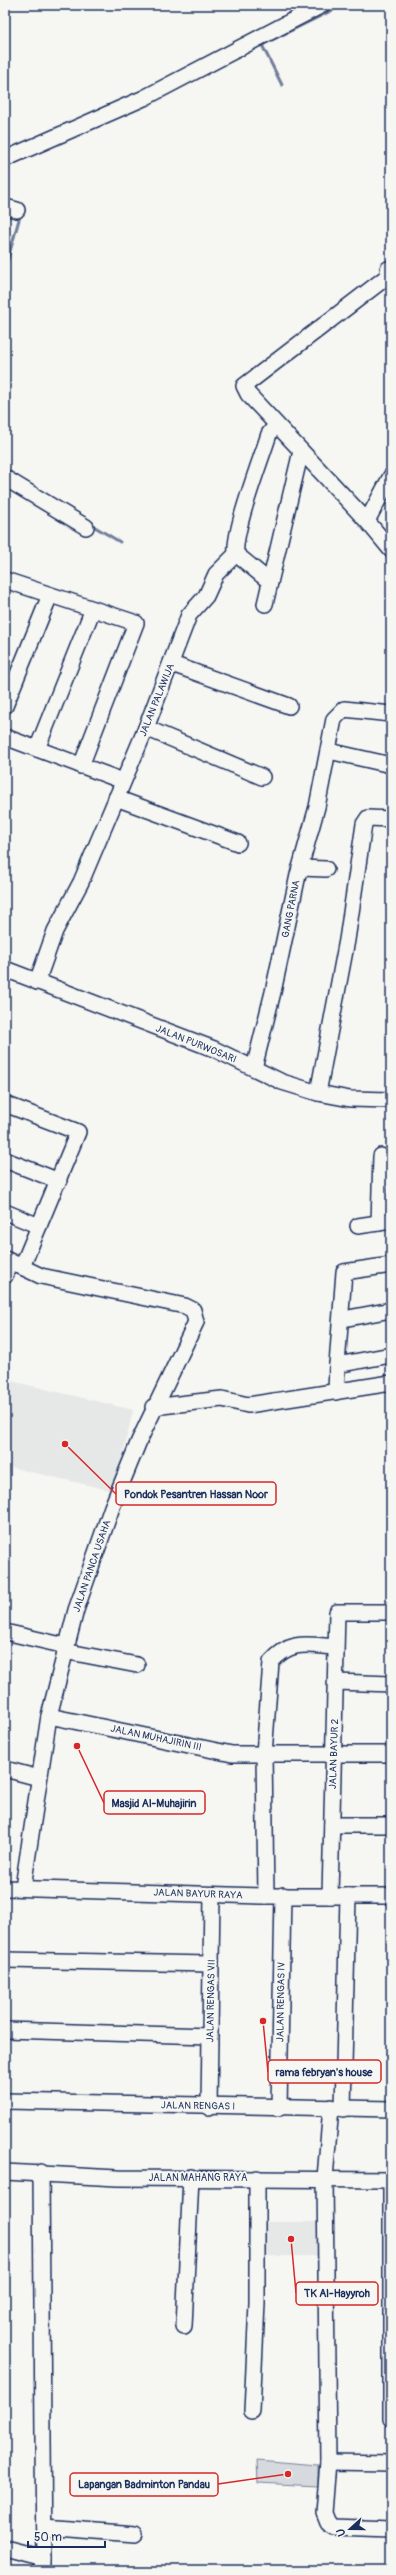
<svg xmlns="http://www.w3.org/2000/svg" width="396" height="2575" font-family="Pangolin,sans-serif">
<rect width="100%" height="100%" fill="#f6f6f2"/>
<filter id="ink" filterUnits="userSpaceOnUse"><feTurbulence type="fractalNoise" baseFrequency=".025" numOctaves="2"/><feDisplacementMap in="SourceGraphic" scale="8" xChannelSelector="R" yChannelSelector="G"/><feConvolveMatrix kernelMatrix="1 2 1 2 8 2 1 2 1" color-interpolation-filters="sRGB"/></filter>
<g filter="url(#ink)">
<g fill="#e6e7e7">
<path d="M7,1380L133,1410L114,1491L5,1466Z"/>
<path d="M262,2222H319V2256H263Z"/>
</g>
<path fill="#d6d9dd" stroke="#78849e" d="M257,2460L318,2465V2486L258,2483Z"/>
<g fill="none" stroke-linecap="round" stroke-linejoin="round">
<g stroke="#717e99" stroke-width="3">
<path d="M282,85L262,45L343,5"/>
<path d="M5,146L9,152"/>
<path d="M5,269L20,216"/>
<path d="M90,524L120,542"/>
</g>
<g stroke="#1b2f5e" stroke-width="18">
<g id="minor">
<path d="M5,159L144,98L322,5"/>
<path d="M5,207L17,210"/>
<path d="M391,476L367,521L391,550"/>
<path d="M5,478L86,527"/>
<path d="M367,521L248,394L244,386L388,276V269"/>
<path d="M236,554L270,582"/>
<path d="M5,580L136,623L81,766"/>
<path d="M265,604L301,451"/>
<path d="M172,664L289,706"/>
<path d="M5,706L50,595"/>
<path d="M146,728L262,777"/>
<path d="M5,737L123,781"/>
<path d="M37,749L93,609"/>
<path d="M329,751L391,765"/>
<path d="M116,798L238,843"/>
<path d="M300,868L326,869"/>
<path d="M5,969L214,1049L282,1082L318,1093L350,1099L391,1100"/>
<path d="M37,982L55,931L81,882L146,728L189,615L206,596L216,574L236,554C233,531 261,460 269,434L276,425"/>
<path d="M254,1068L273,992L298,875L317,807L334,719L344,709L391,714"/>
<path d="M318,1093L347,940L364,824L368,818L391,819"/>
<path d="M5,1104L78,1132L22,1267"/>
<path d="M5,1160L59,1181"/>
<path d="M5,1212L39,1226"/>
<path d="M379,1223L381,1156"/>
<path d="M358,1226L391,1221"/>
<path d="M5,1259L41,1276L185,1306L193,1310L196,1322L139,1441L112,1507L76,1610L49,1716L23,1887"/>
<path d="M5,1276L9,1261"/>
<path d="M343,1319L391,1310"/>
<path d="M337,1365L344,1272L391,1265"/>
<path d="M336,1392L337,1365L391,1355"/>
<path d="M153,1407L222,1399L248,1405L391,1383"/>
<path d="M5,1632L66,1646"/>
<path d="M64,1651L137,1665"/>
<path d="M336,1682L391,1684"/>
<path d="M49,1716L232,1754H391"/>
<path d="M5,1769L39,1778"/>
<path d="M332,1825H391"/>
<path d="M5,1888L261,1896H391"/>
<path d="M266,1896L264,1754L271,1662C291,1639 308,1645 335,1647"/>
<path d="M330,1896L337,1612H391"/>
<path d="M5,1960L211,1964"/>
<path d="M5,2030L210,2036"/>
<path d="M5,2101L391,2109"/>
<path d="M209,2107L212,1895"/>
<path d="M331,2107L325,2178L328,2462L324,2513L328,2523L334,2527L391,2529"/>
<path d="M279,2108L283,1895"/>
<path d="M343,2109L348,1896"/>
<path d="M5,2172L117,2178L391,2180"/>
<path d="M41,2172L44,2570"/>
<path d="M391,2180V2419"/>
<path d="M184,2326L191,2177"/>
<path d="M252,2411L257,2303V2178"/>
<path d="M328,2462L391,2463"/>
<path d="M44,2527L135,2534"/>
<path d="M5,2548L44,2558"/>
</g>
</g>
<use href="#minor" stroke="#f6f6f2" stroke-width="15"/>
</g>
</g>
<g text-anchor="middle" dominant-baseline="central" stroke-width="3.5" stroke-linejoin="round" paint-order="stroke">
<g font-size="10" fill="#1b2f5e" stroke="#f6f6f2">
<text transform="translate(157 700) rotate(-68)">JALAN PALAWIJA</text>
<text transform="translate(291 909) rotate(-79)">GANG PARNA</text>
<text transform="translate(196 1044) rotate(22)">JALAN PURWOSARI</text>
<text transform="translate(92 1566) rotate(-71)">JALAN PANCA USAHA</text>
<text transform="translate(156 1738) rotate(12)">JALAN MUHAJIRIN III</text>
<text transform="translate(334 1754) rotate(-88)">JALAN BAYUR 2</text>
<text transform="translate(198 1894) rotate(2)">JALAN BAYUR RAYA</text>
<text transform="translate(211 2001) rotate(-89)">JALAN RENGAS VII</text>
<text transform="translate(281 2002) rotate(-89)">JALAN RENGAS IV</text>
<text transform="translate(198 2106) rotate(1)">JALAN RENGAS I</text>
<text x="198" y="2178">JALAN MAHANG RAYA</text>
</g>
</g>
<path fill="none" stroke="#d62828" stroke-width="1.5" d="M65 1444L116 1494M77 1746L104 1803M263 2021L268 2072M291 2239L296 2293M288 2474L218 2484"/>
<g fill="#d62828" stroke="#f6f6f2" stroke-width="1.5">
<circle cx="65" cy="1444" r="4"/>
<circle cx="77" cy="1746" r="4"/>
<circle cx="263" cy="2021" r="4"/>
<circle cx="291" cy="2239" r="4"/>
<circle cx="288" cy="2474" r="4"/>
</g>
<g fill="#f6f6f2" stroke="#d62828" stroke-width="1.5">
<rect x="116" y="1482" width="160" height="23" rx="4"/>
<rect x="104" y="1791" width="101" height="23" rx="4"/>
<rect x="268" y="2060" width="113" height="23" rx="4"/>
<rect x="296" y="2282" width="82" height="23" rx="4"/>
<rect x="70" y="2473" width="148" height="23" rx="4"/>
</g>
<g font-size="11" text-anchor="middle" font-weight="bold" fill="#1b2f5e">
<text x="196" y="1498">Pondok Pesantren Hassan Noor</text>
<text x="154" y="1807">Masjid Al-Muhajirin</text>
<text x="324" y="2076">rama febryan's house</text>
<text x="337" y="2297">TK Al-Hayyroh</text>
<text x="144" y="2488">Lapangan Badminton Pandau</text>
</g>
<rect width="396" height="2575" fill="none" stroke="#f6f6f2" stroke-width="20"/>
<rect x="10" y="10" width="376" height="2555" fill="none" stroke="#1b2f5e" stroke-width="1.5" filter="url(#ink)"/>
<g transform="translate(350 2529) rotate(249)" stroke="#f6f6f2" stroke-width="3" paint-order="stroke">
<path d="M0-3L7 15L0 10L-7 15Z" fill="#1b2f5e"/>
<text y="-6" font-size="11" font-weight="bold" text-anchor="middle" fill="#1b2f5e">U</text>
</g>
<path d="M28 2541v6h77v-6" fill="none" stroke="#1b2f5e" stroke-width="2"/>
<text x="34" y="2541" font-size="12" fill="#1b2f5e" stroke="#f6f6f2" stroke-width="3" paint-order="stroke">50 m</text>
</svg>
